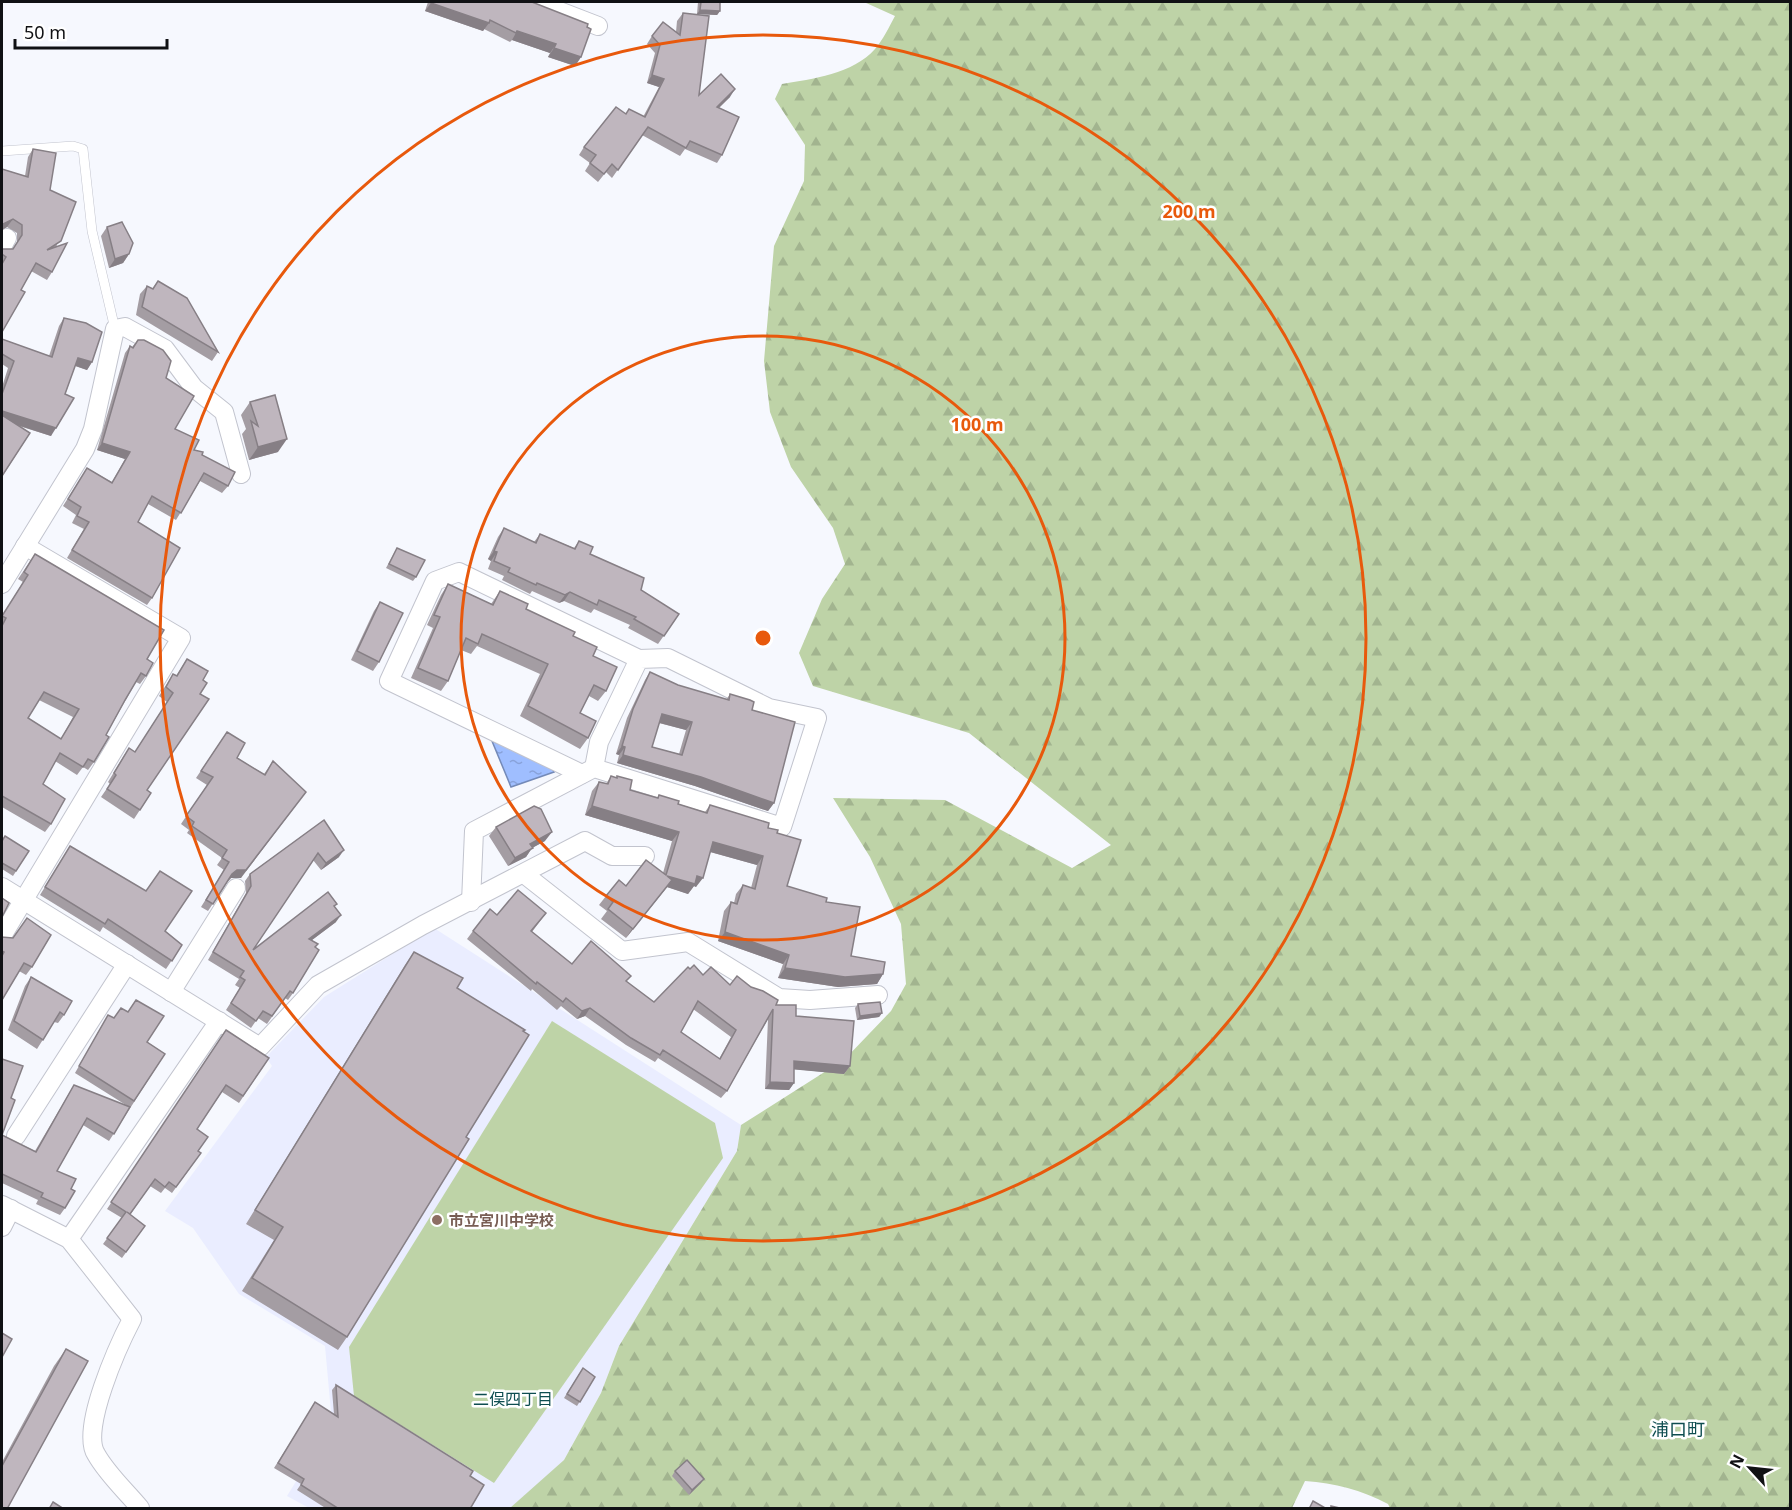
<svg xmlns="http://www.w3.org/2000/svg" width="1792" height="1510" font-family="'Noto Sans','Noto Sans JP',sans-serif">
<defs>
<pattern id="forest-firs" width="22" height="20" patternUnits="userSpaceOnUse" patternTransform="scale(1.5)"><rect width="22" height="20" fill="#bed3a7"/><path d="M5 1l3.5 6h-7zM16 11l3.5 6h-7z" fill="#a2b48f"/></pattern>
<pattern id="water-ripples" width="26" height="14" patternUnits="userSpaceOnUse" patternTransform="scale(1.5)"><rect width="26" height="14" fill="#9fbeff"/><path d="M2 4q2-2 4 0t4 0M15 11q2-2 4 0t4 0" fill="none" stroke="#88a2da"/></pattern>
</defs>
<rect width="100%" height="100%" fill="#f6f8fe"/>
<path fill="#eaedff" d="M434,928L741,1125L737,1151L619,1346L601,1393L564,1460L519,1502L510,1508H309L287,1496L332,1423L325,1346L239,1294L193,1228L165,1211L272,1066L266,1057L324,997Z"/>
<path fill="url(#forest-firs)" d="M864,2H1790V1508H1390L1388,1504C1361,1490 1335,1483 1305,1481L1292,1508H510L564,1460L601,1393L619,1346L737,1151L741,1125L845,1059L891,1011L906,984L901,924L870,857L833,798L945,800L1072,868L1111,845L969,733L813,686L799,653L822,599L845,564L833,528L791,467L770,412L764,361L774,246L804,181L805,145L775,99L782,84C812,79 853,74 875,49C883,40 889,27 895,16Z"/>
<path fill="#bed3a7" d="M552,1021L715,1123L723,1158L494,1483L354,1396L349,1347Z"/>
<path fill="url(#water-ripples)" stroke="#748ab8" stroke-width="1.5" d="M492,741L550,764L554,772L511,787Z"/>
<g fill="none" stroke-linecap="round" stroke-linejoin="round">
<g stroke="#c2c4ce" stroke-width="10">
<path id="lane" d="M2,151L73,146L83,149L92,231L115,329"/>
</g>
<g stroke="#c2c4ce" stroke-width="20">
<g id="street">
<path d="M536,2L598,26"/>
<path d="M2,247L7,238"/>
<path d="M2,584L85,449L93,429L115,329L125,327L165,349L194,388L224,412L241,474"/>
<path d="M582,774L389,681L435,581L459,572L639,659"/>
<path d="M524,874L622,951L688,942L779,998L810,1000L878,995"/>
<path d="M2,887L260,1047L318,985L423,925L585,841L612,856H645"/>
<path d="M471,902L474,831L594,768L782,827L817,718L769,708L668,658L639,659L599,742L594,768"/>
<path d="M2,936L181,638L25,546"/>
<path d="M171,992L236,888"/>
<path d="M16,1136L127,964"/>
<path d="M2,1205L69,1239L132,1319C119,1344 80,1429 96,1454C107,1474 126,1491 140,1508"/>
<path d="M2,1227L11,1209"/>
<path d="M69,1239L219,1021"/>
</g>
</g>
<use href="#lane" stroke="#fff" stroke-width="9"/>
<use href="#street" stroke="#fff" stroke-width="18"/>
</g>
<g fill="#a49da3" fill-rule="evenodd">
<path d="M426,2H532L581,57L575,66L548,57L550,53L512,40L510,42L484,29L483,31L425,11L428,2Z"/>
<path d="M698,2H720V11L717,15L697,14Z"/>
<path d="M683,13L699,95L730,97L719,108L722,155L717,163L685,149L680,156L642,135L612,178L606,172L598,182L585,171L590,163L579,155L584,147L626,114L643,117L659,87L647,83L655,53L647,44L652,36L676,32L677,21Z"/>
<path d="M33,149L50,190L57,247L52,272L47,280L31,271L21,290L2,332V249H13L17,243V233L7,227L2,230V169L25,176L28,157Z"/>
<path d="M107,227L129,254L123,263L109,268L101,236Z"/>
<path d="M158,281L218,352L212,361L136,315L140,294L147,286L152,289Z"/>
<path d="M64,318L92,362L87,370L75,366L51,436L19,426L30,433L2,477V387L8,368L2,364V339L49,356L59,326Z"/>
<path d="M138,340L166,378L175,429L194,450L202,455L228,486L222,493L200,481L176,520L148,504L138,522L152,598L147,605L67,558L84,529L72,523L76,515L63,506L87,468L112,482L125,459L97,450L125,353L130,346L132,347Z"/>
<path d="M250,402L278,452L249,460L242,434L246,429L241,415Z"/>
<path d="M504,528L534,542L540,534L574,548L579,541L590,554L641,590L679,614L658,644L628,628L630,625L594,609L591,613L564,601L559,603L532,591L530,594L502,580L504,576L488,569L491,561L488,559L498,537Z"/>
<path d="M397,548L416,577L413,581L386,568Z"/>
<path d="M35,554L147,659L146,676L140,684L136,682L106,735L94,762L88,770L83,767L77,775L55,761L43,784L51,824L45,832L2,807V617L23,582L18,579ZM39,700L73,717L61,739L28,718Z"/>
<path d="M448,584L491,604L500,591L526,609L573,636L593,656L606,691L598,701L589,696L580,713L588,738L580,749L520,716L540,674L477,646L471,654L461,650L448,681L441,691L411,678L433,628L427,625L441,595Z"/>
<path d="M380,602L379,662L373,671L351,660L374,611Z"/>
<path d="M187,659L203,680L200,694L147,790L151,793L134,819L101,797L110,784L108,782L123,757L129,748L135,752L167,702L159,696L173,674L176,676Z"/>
<path d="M650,672L678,685L726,700L730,694L752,710L774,803L768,811L695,786L617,763L619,755L616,754L627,718L645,680ZM659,723L686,730L679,754L652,747Z"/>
<path d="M227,732L237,758L264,774L273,761L241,878H231L228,881L208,911L201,907L224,870L217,865L222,858L187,833L189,830L181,824L207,785L196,778Z"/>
<path d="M611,776L616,778L617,776L630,790L657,798L659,795L678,804L705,812L710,805L768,828L777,833L787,886L826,902L851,956L883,974L877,984L838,987L778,978L783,964L718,941L724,911L731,902L734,903L736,894L743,885L751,888L757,865L710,852L696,887L694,886L688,894L667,887L626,938L601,919L607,911L599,905L606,896L626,886L663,873L672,841L585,815L592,791L599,782L606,784Z"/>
<path d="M324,820L339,857L321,870L313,860L253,950L335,907L336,922L312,940L315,947L293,993L288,1000L285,998L267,1024L258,1018L251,1028L226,1010L240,988L235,985L239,979L208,960L246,893L245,881L250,874Z"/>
<path d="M496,827L545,841L532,848L526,857L508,866L489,836Z"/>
<path d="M2,841L29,851L13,876L2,869Z"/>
<path d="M70,846L165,931L182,945L166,969L103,927L100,932L40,895Z"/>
<path d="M546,913L532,932L572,964L627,982L654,1002L690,969L703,975L730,985L776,1005L796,1016L850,1066L844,1074L794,1069V1083L789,1090L765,1089L768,1019L727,1091L721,1098L658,1058L655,1062L626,1045L585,1016L577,1019L561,1006L557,1010L532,989L531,991L467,939L473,931L497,915ZM693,1009L731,1037L719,1059L681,1032Z"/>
<path d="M2,937L32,967L26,975L19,971L2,1000Z"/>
<path d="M414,952L457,988L466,1137L347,1337L338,1350L242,1291L274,1240L246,1224L405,965Z"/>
<path d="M31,977L64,1015L58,1023L54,1022L37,1049L8,1030L25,986Z"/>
<path d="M858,1004L882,1013L879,1017L857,1020L855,1008Z"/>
<path d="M108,1015L165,1054L109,1141L83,1125L57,1171L71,1189L65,1208L60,1215L36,1204L38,1200L2,1183V1135L35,1151L74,1085L129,1107L75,1073Z"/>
<path d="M226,1030L269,1058L239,1103L222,1092L197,1129L198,1151L201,1153L172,1193L165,1188L161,1193L150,1186L130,1215L145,1226L122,1258L103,1244L122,1218L107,1209Z"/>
<path d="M66,1349L2,1509V1462L54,1366Z"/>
<path d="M583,1368L595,1377L577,1406L564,1398Z"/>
<path d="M336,1385L470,1476V1509H327L297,1490L301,1484L274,1468L312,1408L334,1414L332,1390Z"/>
<path d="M675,1471L701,1483L689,1495L672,1476Z"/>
</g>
<g fill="#867f85">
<path d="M431,3L489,23L483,31L425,11Z"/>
<path d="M700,10L720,11L717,15L697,14Z"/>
<path d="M517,31L556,44L550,53L512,40Z"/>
<path d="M554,48L581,57L575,66L548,57Z"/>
<path d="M652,75L664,79L659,87L647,83Z"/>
<path d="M735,89L730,97L711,115L717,107Z"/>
<path d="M13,219L7,227L2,230V226L3,224Z"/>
<path d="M129,254L123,263L109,268L115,259Z"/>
<path d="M78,358L92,362L87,370L73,365Z"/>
<path d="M2,411L56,428L51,436L2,420Z"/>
<path d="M287,439L278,452L249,460L258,447Z"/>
<path d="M102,443L130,452L125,459L97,450Z"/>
<path d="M494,551L497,552L491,561L488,559Z"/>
<path d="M570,592L564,601L559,603L565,595Z"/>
<path d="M662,714L692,722L686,730L656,722Z"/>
<path d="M622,746L625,747L619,755L616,754Z"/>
<path d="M623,755L701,777L774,803L768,811L695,786L617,763Z"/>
<path d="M300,800L241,878H231L227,882L232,874Z"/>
<path d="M592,806L679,832L672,841L585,815Z"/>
<path d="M552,832L545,841L532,848L526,857L508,866L515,858L530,844Z"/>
<path d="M713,842L763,856L757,865L707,851Z"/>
<path d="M344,850L339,857L321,870L326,863Z"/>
<path d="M667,876H697L703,878L696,887L694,886L688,894L667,887L626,938Z"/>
<path d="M341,915L336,922L304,946L309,939Z"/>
<path d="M725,932L789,955L783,964L718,941Z"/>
<path d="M785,968L883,974L877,984L838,987L778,978Z"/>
<path d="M590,1008L585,1016L577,1019L582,1011Z"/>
<path d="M882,1013L879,1017L857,1020L860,1016Z"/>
<path d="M794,1061L850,1066L844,1074L789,1069Z"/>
<path d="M770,1082L794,1083L789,1090L765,1089Z"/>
<path d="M704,1479L701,1483L689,1495L692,1490Z"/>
</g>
<g fill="#bfb6be" stroke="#867f85" stroke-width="1.5" fill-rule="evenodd">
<path d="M431,2H532L588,24L587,27L591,29L581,57L554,48L556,44L517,31L516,33L490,20L489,23L431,3Z"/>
<path d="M701,2H720V11L700,10Z"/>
<path d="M683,13L709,16L699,95L721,74L735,89L717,107L739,117L722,155L690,141L686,148L648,127L618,170L612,164L604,174L590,163L596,155L584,147L616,107L626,114L629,109L645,117L664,79L652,75L660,45L652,36L663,22L680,35Z"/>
<path d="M33,149L56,153L50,190L76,202L61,241L47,250L67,243L52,272L36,263L21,290L25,292L2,332V264L6,257L2,254V249H13L22,235V225L13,219L3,224L2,227V169L28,177Z"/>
<path d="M122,222L133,243L129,254L115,259L107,227Z"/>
<path d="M158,281L187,298L218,352L142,307L147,286L153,289Z"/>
<path d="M64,318L86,323L102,332L92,362L78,358L65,394L74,398L56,428L2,411V394L14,361L2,354V339L52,357Z"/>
<path d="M138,340H144L163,350L171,361L166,378L194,396L175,429L199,440L194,450L203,452L202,455L235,472L228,486L204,473L181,513L152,496L138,522L180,548L152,598L72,550L89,522L77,516L81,507L68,499L87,468L112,483L130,452L102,443L130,346L133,348Z"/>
<path d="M275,395L287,439L258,447L251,421L258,426L250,402Z"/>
<path d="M2,415L30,433L2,476Z"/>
<path d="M504,528L536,543L540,534L575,549L579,541L593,547L590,554L644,578L641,590L679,614L664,636L634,619L636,617L599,600L597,605L570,592L565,595L537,583L536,585L508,572L510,568L494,561L497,552L494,551Z"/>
<path d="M397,548L425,560L416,577L389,564Z"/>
<path d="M35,554L164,630L147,659L153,663L146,676L141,673L125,700L106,735L109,737L94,762L88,759L83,767L60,753L43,784L65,799L51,824L2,796V626L6,618L2,616L28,575L24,572ZM44,692L79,709L61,739L28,718Z"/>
<path d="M448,584L493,605L500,591L528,604L526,609L575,632L573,636L597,647L593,656L617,667L606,691L594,685L580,713L596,721L588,738L528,706L548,664L482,634L478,644L466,638L448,681L418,668L440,617L434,615Z"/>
<path d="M380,602L403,613L379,662L357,651Z"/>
<path d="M187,659L208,671L203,680L207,683L200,694L209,699L147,790L151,793L140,810L107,789L116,775L114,773L129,748L135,752L173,693L166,687L173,674L177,676Z"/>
<path d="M650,672L678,685L729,700L730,694L750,700L754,702L752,710L795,722L774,803L701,777L623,755L625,747L622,746L633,709ZM662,714L692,722L682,755L652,747Z"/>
<path d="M227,732L245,743L237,758L265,775L273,761L306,792L246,870H237L232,874L213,904L206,900L229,862L222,858L227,850L192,826L194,822L186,816L213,777L201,771Z"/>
<path d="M611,776L617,778V776L632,780L630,790L658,798L659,795L679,801L678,804L707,813L710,805L769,823L768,828L778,830L777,833L801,840L787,886L827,898L826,902L860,907L851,956L885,962L883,974L845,977L785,968L789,955L725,932L731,902L737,904L743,885L755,889L763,856L713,842L703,878L697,876L695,884L667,876L672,880L633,929L608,909L613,902L606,896L619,880L626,886L646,860L666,875L679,832L592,806L599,782L608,784Z"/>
<path d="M534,806L541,809L552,832L530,844L533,848L515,858L496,827Z"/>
<path d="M324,820L344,850L326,863L318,853L253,950L328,892L337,904L334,906L341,915L309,939L318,944L315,947L319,950L293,993L290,991L272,1016L263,1011L256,1021L231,1003L245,980L240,977L244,971L213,952L251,886L250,874Z"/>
<path d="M5,836L29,851L16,871L2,863V841Z"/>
<path d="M70,846L146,891L160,871L192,891L165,931L182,945L172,961L108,919L105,924L45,887Z"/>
<path d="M518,890L546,913L531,931L572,964L591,941L631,976L626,981L654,1002L688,967L690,969L694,965L703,975L711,967L730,985L737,976L751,987L763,991L778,1000L776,1005H796V1016L854,1021L850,1066L794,1061V1083L770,1082L773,1009L727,1091L663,1050L660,1055L631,1038L590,1008L582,1011L566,998L563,1002L537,982L536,984L473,931L490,909L497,915ZM698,1001L736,1030L720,1059L681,1032Z"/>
<path d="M2,898L9,903L2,917Z"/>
<path d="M27,918L51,935L32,967L24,963L2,1000V956L4,952L2,951V937L13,938Z"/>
<path d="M414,952L463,978L457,988L525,1030L523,1031L529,1035L466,1137L469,1139L347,1337L252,1278L283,1227L255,1210Z"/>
<path d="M31,977L72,1001L64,1015L60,1012L43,1040L14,1021Z"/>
<path d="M136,1000L164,1016L147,1042L165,1054L134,1101L79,1066L108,1015L114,1018L121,1008L128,1012Z"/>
<path d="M880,1002L882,1013L860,1016L858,1004Z"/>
<path d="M226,1030L269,1058L243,1096L226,1085L197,1129L208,1137L198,1151L201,1153L176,1187L169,1182L165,1187L155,1179L130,1214L127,1212L145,1226L126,1252L107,1238L126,1212L111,1202Z"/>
<path d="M2,1059L23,1066L11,1098L15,1100L2,1135Z"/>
<path d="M74,1085L130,1107L114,1134L87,1118L57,1171L76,1179L71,1189L75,1191L65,1208L41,1197L43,1193L2,1174V1135L36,1152Z"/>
<path d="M2,1333L12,1339L2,1357Z"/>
<path d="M66,1349L88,1361L7,1509H2V1466Z"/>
<path d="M583,1368L595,1377L580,1402L567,1394Z"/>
<path d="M336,1385L473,1471L470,1476L484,1485L470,1509H339L301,1485L304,1479L278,1463L315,1402L338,1417Z"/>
<path d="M687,1460L704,1479L692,1490L675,1471Z"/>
<path d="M1313,1501L1327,1509H1309Z"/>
<path d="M53,1502L64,1509H49Z"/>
<path d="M1331,1506L1344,1509H1331Z"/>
</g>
<g fill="none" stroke="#e8590c" stroke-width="3">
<circle cx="763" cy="638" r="302"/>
<circle cx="763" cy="638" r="603"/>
</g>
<circle fill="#8d6e63" stroke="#fff" stroke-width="2" cx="437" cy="1220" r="6"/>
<g text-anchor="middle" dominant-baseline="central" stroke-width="5" stroke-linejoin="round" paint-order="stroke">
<g font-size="15" font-weight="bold" fill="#785e54" stroke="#fff" text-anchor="start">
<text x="449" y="1220">市立宮川中学校</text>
</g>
<g font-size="16" fill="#0e4d50" stroke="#fff">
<text x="513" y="1399">二俣四丁目</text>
</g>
<g font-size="18" fill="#0e4d50" stroke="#fff">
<text x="1678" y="1429">浦口町</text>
</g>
</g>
<circle cx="763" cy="638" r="9" fill="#e8590c" stroke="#fff" stroke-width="3"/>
<g font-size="18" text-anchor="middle" font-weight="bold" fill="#e8590c" stroke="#fff" stroke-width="5" stroke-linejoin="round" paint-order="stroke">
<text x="1189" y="218">200 m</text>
<text x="977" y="431">100 m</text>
</g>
<rect width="1792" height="1510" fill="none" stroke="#101114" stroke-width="6"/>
<g transform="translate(1750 1468) rotate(297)" stroke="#ffffff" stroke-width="4.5" paint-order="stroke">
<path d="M0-4.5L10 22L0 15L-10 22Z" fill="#101114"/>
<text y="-9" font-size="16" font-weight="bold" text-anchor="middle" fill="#101114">N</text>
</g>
<path d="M15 39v9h152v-9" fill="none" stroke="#101114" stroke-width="3"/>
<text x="24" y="39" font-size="18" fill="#101114" stroke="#ffffff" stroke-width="4.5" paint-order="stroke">50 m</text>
</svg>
